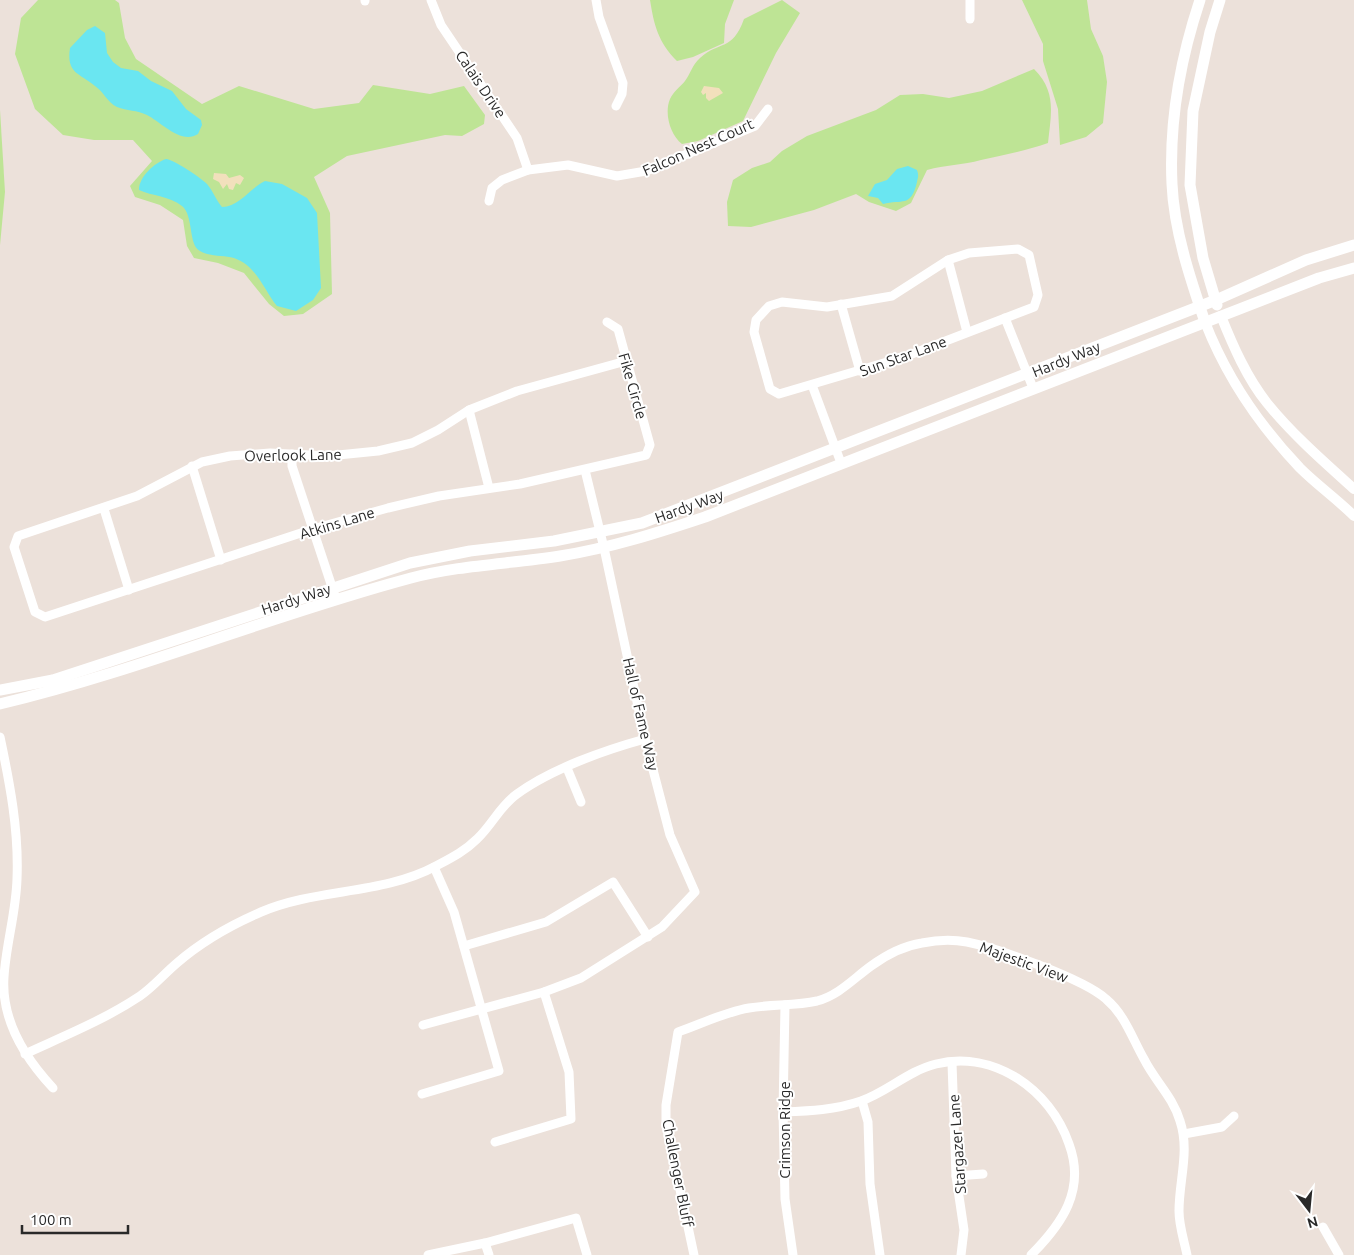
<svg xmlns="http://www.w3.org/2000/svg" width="1354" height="1255" font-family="Ubuntu,sans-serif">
<rect width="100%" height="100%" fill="#ece1da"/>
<g fill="#bee495">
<path d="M38,0H115L119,3L125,38L136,59L202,104L239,86L314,109L359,103L373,85L430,94L464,86L485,115L484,124L462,136L445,135L347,156L314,177L330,213L332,294L303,314L284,316L269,304L244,273L218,263L194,258L187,246L183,220L160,205L135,197L130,186L152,161L133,140H94L63,135L35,109L15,54L21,18Z"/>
<path d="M650,0H734L725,24L724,43L693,57L677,61C658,42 654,25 650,0Z"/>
<path d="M782,0L800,13L776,53L743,121L698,141L682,144C670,135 664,113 670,99C673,92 681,86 685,81C691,73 692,65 700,58C720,40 732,52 744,19Z"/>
<path d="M1022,0H1087L1091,29L1103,56L1107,82L1103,123L1086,137L1060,145L1058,109L1043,61V44Z"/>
<path d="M1034,69C1057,92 1051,114 1048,143C1025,151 1003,155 981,160C963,165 945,165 927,170L911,203L896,211L869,202L856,194L814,210L751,227L728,226L727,202L733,180L752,168L770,162L782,151L807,136L876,110L900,95L923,94L949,98L982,91Z"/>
<path d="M0,110L5,192L0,245Z"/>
</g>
<g fill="#f2e0bc">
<path d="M704,86L719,88L723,93L709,101L706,98V93L703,95L701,92Z"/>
<path d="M214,173L226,174L229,178L240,175L244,178L240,185L236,183L233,190L229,189L227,184L223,189L219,182L213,179Z"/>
</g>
<g fill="#6ae6f1">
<path d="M95,26L105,33L107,53L113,62L121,68L138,71L151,81L172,91L186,109L201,120L202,125L198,134C181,145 161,122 147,115C137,110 127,111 117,107C107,102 104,92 95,86C80,73 66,74 70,48L87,30Z"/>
<path d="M166,159C174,160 200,177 207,184C213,191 216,200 222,207C239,207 250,188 265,181L282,184L307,198L317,213L321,288L313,300L296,311L277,306C264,290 257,266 234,258C223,255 210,257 200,251C188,245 194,216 182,206C170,196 152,196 139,190C139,177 154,163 166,159Z"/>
<path d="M908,166L917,170C919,176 918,177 917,182C911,208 902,199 883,204L878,198L868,196L875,184L887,180L897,169Z"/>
</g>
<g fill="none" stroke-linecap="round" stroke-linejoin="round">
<g stroke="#fff" stroke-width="9">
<path d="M431,0L441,25L517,138L528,170"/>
<path d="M596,0L599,17L623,83L622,94L616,106"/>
<path d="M365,1V0"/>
<path d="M970,19V0"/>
<path d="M489,201L492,188L502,180L528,170L568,165L617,176L646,171L755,126L768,109"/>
<path d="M1018,249L1029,255L1038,295L1034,307L904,357L779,394L770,389L754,332L756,320L769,306L782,302L827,307L892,296L948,260L969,253Z"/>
<path d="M948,260L967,332"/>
<path d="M841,304L860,371"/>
<path d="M1005,318L1033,388"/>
<path d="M607,322L618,329L650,445L646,455L520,484L439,496L388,508L313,529L45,617L35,612L14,547L18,536L137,496L202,462L230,456L270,453L328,456L378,451L412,443L438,430L469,410L517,391L626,361"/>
<path d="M812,385L841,463"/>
<path d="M469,410L489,488"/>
<path d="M292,454V466L336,599"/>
<path d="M192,466L221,560"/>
<path d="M104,509L129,590"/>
<path d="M0,737C10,784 19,831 17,879C16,913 6,944 4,977C1,1020 25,1058 53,1088"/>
<path d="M567,768L581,802"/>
<path d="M464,946L546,922L613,882L648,937"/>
<path d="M785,1005L783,1112L785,1199L793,1255"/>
<path d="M423,1025L544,992L581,978L662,927L695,892L670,835L645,739L604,548L585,470"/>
<path d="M25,1054C64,1036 104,1020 140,996C153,987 164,974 177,963C201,942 231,925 261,912C317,888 382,895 436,866C451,858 465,851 477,839C492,825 500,806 517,794C551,769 605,750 645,739"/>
<path d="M952,1063L956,1176L964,1230L961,1255"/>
<path d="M422,1094L499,1071L454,912L434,867"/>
<path d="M862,1101L868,1122L870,1184L880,1255"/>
<path d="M783,1112C810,1111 835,1110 861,1101C887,1092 908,1071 936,1064C994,1050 1050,1089 1069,1144C1086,1190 1062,1224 1031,1255"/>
<path d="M1184,1134L1222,1127L1234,1116"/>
<path d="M495,1142L571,1119L569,1072L544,992"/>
<path d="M956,1176L983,1174"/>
<path d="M1323,1227L1339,1255"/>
<path d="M485,1243L489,1255"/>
<path d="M428,1255L485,1243L576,1218L587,1255"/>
<path d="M694,1255L666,1124V1105L678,1032C701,1024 725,1012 749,1008C772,1004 795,1006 817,1001C839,995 853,979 871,966C886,955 903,946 922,943C936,940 952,939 967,942C997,948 1084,979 1106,999C1125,1015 1132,1038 1144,1059C1155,1081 1173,1097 1180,1121C1190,1151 1179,1180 1179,1211C1179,1226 1184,1240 1187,1255"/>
</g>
<g stroke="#fff" stroke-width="10">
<path d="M1221,316C1233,346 1247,378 1267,403C1293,435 1324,462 1354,489"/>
<path d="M1205,322C1226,376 1260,426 1300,468C1317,485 1337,499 1354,516"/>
</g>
<g stroke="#fff" stroke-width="11">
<path d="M1200,0C1180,60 1169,120 1172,184C1174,230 1190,278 1205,322"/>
<path d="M1217,305L1203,258L1190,185L1193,111L1210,32L1220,0"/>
<path d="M0,690L53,680L410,563L470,551L554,541L642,523L1216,300L1306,260L1354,245"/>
<path d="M0,704C139,671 272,615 411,578C460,565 510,564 560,556C610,548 657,533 705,517L1319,278L1354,268"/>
</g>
</g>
<g text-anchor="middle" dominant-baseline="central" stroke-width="4" stroke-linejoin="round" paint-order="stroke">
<g font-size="15" fill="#292929" stroke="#fff">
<text transform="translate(481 84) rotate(56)">Calais Drive</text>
<text transform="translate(698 147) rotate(-24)">Falcon Nest Court</text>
<text transform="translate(903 356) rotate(-20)">Sun Star Lane</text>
<text transform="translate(1066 359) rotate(-22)">Hardy Way</text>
<text transform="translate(633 386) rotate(74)">Fike Circle</text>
<text transform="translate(293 455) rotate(-1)">Overlook Lane</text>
<text transform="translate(689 506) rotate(-20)">Hardy Way</text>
<text transform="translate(337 523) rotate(-17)">Atkins Lane</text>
<text transform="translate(296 599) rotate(-18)">Hardy Way</text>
<text transform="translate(641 714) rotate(77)">Hall of Fame Way</text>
<text transform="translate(1024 962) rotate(20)">Majestic View</text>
<text transform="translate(784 1130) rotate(-90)">Crimson Ridge</text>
<text transform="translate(957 1144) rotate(-94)">Stargazer Lane</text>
<text transform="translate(678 1173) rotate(79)">Challenger Bluff</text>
</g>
</g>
<g transform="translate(1309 1210) rotate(164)" stroke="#ffffff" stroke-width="4" paint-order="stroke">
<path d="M0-4L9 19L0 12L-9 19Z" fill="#292929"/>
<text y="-8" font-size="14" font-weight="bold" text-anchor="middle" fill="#292929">N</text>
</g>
<path d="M22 1225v8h106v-8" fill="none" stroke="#292929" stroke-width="2.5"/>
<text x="30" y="1225" font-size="15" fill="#292929" stroke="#ffffff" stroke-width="4" paint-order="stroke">100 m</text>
</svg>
